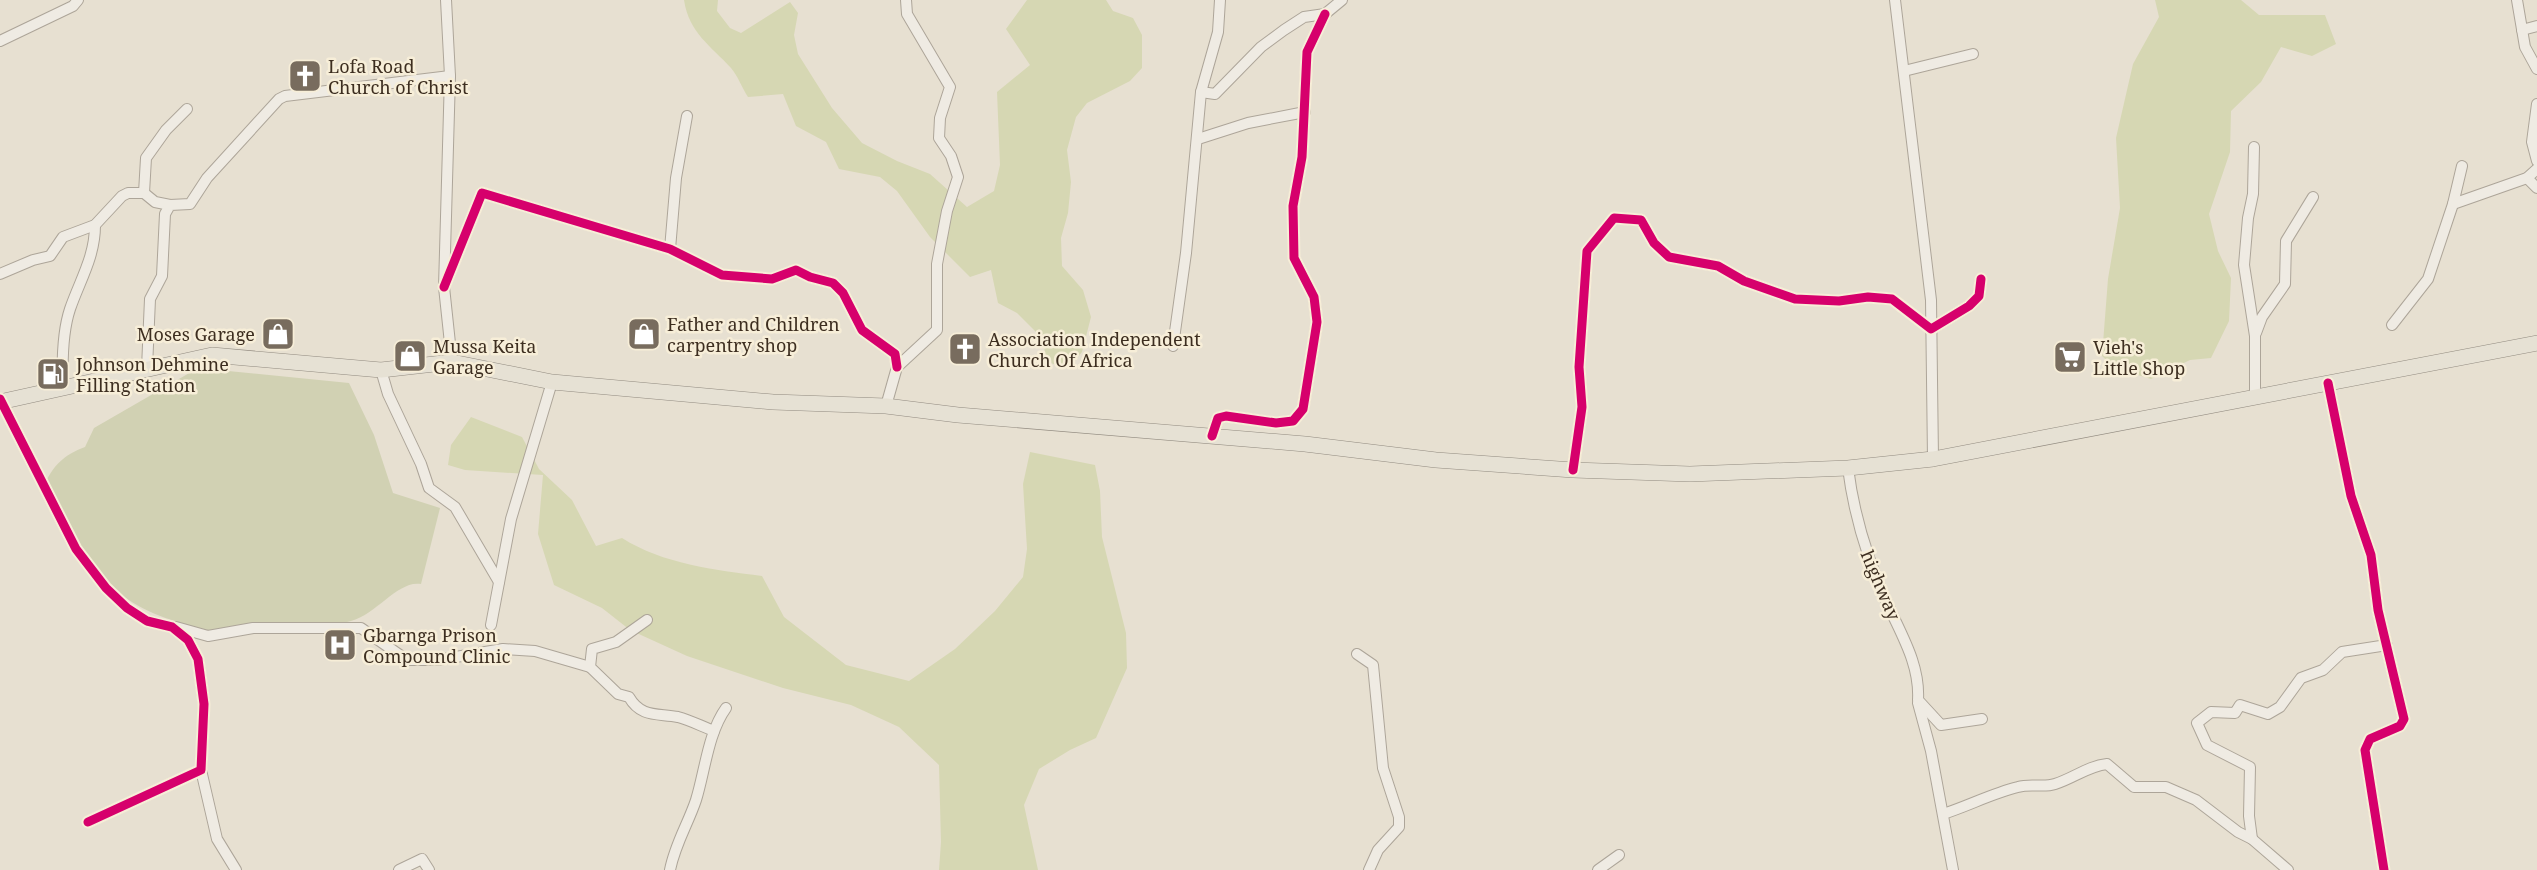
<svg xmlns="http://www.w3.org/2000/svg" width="2537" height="870" font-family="'Noto Serif',serif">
<rect width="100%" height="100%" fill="#e7e0d1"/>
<g fill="#d6d7b3">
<path d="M684,0H718L717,11L730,28L741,33L790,2L798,13L794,35L798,54L832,108L862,143L897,161L930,174L967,207L994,191L1000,165L997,92L1030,65L1006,29L1027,0H1106L1113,11L1133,18L1142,35V68L1130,81L1087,103L1076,117L1067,150L1071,182L1068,213L1061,238L1062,266L1083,290L1091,317L1082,352L1070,367L1053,364L1045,358L1044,340L1017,313L998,303L991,270L970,277L930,237L897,191L880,177L839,169L826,142L796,126L783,94L748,97C742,88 738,76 731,68C711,46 689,33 684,0Z"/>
<path d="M2155,0H2241L2259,15H2325L2336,44L2312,56L2281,47L2261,82L2231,111L2230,152L2209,214L2218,251L2231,278L2229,321L2211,358L2190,360L2151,379L2115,368L2102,356L2108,279L2120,208L2116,138L2133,64L2159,17Z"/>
<path d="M471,417L522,437L539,469L572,500L596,546L622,538C663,564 715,570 762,576L784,617L846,665L909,681L955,649L995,611L1023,577L1027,549L1023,484L1030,452L1095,465L1100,491L1102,537L1126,633L1127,668L1096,738L1070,750L1039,769L1024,805L1038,870H939L941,842L939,765L899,727L851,705L783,688L687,656L630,630L602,608L554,585L538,534L543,475L465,470L448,465L451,445Z"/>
</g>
<path fill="#d1d1b3" d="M198,368L349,383L374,435L393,493L440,508L421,584C398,580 377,614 351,621C325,629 297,628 270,630C254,631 236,635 220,633C208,632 196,627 185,624C103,602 82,556 44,486C53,465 64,455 85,447L94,428Z"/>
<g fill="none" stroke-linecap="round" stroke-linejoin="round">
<g stroke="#ada599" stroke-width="12">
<g id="street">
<path d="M446,0L450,76L444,287L452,362"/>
<path d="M1895,0L1931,300L1933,459"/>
<path d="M2517,0L2525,47L2537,69"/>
<path d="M2522,30L2537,26"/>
<path d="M0,41L73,6L78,0"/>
<path d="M1904,71L1973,54"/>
<path d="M1201,92L1215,94L1261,47L1284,30L1304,17L1325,14L1342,0"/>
<path d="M2537,104L2532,142L2537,161"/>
<path d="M1198,139L1248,123L1305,112"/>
<path d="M2254,147L2253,194L2248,218L2244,265L2255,336V399"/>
<path d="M2527,178L2537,188"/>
<path d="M144,193L146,158L166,130L187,109"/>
<path d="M2453,204L2527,178L2537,169"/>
<path d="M670,249L676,178L687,116"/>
<path d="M0,274L33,260L50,256L63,237L95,225L122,196L128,193H144L155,202L170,205"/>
<path d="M444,287L482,193L670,249L722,275L772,279L796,270L810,277L833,283L843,293L862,330L895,354L897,367"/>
<path d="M2392,325L2428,279L2453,204L2462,166"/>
<path d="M2256,333L2262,317L2285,284L2286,241L2313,197"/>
<path d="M1173,346L1186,253L1201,92L1218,32L1220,0"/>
<path d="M147,368L150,299L162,276L165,214L170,205L190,204L207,178L279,99L285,96L450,76"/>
<path d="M381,370L388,394L421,464L429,488L455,507L499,582"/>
<path d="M2328,383L2351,496L2371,555L2378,610L2404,719L2400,726L2370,739L2365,750L2384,870"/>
<path d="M63,387C62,362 62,333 70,309C80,280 95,257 95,225"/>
<path d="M0,399L76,549L106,588L127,608L147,621L172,627L188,640L198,659L204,704L201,770L88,822"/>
<path d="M886,406L897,367L937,330V264L947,211L958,177L951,156L939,138L940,118L950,87L907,14L906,0"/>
<path d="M1212,436L1218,418L1226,416L1276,423L1293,421L1303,409L1317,322L1314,297L1294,258L1293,206L1302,157L1307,52L1325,14"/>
<path d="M1848,468C1854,516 1868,561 1888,605C1902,636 1920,665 1918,700L1941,725L1982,719"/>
<path d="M1573,470L1582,407L1579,367L1587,251L1614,218L1641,220L1654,243L1669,257L1718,266L1744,281L1795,299L1839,301L1868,297L1892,299L1931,329L1969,306L1979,296L1981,279"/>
<path d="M647,620L616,642L592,649L590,667L618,694L629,697C641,718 658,713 678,717C690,720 703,727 714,731"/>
<path d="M491,625L511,519L552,382"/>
<path d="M176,627L208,636L253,628H361L407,660H438L503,649L535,651L590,667"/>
<path d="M1357,654L1373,665L1383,768L1399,817V827L1378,850L1369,870"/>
<path d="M1918,703L1931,751L1953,870"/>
<path d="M201,770L217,839L236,870"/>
<path d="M1943,814C1968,806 1993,793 2018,787C2031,783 2043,788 2055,784C2074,778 2088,766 2107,764L2134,787H2166L2196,800L2238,832L2252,839L2288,870"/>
<path d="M2252,839L2249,816L2250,767L2207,745L2197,723L2211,712L2235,713L2240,705L2268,714L2280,707L2301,678L2323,670L2342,652L2387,645"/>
<path d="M399,870L422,859L429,870"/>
<path d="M670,870C675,844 688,824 696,800C705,771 708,733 726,708"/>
<path d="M1598,870L1619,855"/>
</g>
</g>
<g stroke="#928b80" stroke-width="16">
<path id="primary" d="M0,402L212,355L381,370L452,362L552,382L773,402L886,406L958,415L1305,444L1436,460L1573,470L1690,474L1848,468L1933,459L2537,343"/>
</g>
<use href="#street" stroke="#efebe3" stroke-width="10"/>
<use href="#primary" stroke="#e6e1d4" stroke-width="15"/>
<g stroke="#f7eed8" stroke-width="13">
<g id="cycleway">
<path d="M444,287L482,193L670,249L722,275L772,279L796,270L810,277L833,283L843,293L862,330L895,354L897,367"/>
<path d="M2328,383L2351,496L2371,555L2378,610L2404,719L2400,726L2370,739L2365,750L2384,870"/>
<path d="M0,399L76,549L106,588L127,608L147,621L172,627L188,640L198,659L204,704L201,770L88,822"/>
<path d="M1212,436L1218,418L1226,416L1276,423L1293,421L1303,409L1317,322L1314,297L1294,258L1293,206L1302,157L1307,52L1325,14"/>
<path d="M1573,470L1582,407L1579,367L1587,251L1614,218L1641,220L1654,243L1669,257L1718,266L1744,281L1795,299L1839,301L1868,297L1892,299L1931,329L1969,306L1979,296L1981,279"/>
</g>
</g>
<use href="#cycleway" stroke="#d6006c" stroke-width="9"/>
</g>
<defs>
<g id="church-square" transform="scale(1.725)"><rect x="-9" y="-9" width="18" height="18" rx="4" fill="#786c5e" stroke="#f7eed8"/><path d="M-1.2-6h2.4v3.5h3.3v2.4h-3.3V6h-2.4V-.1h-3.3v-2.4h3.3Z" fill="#fff"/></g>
<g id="shop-square" transform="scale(1.725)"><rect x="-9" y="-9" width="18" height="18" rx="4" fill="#786c5e" stroke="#f7eed8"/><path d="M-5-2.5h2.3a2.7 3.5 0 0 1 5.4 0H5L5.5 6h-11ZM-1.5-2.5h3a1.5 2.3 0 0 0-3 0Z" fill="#fff"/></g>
<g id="supermarket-square" transform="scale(1.725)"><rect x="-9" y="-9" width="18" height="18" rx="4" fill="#786c5e" stroke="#f7eed8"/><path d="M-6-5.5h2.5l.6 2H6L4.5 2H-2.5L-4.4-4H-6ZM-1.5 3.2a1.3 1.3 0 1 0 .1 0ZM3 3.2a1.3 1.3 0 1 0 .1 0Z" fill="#fff"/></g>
<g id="fuel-square" transform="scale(1.725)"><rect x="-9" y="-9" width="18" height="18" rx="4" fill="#786c5e" stroke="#f7eed8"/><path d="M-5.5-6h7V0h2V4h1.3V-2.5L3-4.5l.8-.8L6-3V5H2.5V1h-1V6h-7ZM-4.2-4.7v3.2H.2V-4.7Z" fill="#fff"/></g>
<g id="hospital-square" transform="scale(1.725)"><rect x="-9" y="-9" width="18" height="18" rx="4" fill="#786c5e" stroke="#f7eed8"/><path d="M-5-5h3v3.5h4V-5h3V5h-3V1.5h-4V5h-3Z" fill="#fff"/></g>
</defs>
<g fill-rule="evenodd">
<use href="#church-square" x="305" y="76"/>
<use href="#shop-square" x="278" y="334"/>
<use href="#shop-square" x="644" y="334"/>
<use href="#church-square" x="965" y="349"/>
<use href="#shop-square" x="410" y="356"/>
<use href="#supermarket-square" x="2070" y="357"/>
<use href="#fuel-square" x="53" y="374"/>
<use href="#hospital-square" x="340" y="645"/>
</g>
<g text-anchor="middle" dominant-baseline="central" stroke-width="5" stroke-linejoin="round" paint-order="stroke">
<g font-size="18" fill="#3d2e20" stroke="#f7eed8" text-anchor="start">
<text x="328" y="66">Lofa Road<tspan x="328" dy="21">Church of Christ</tspan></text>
<text x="667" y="324">Father and Children<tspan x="667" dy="21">carpentry shop</tspan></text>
<text x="255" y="334" text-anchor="end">Moses Garage</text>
<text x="988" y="339">Association Independent<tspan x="988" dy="21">Church Of Africa</tspan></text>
<text x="433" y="346">Mussa Keita<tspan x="433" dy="21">Garage</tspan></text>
<text x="2093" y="347">Vieh's<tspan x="2093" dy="21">Little Shop</tspan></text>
<text x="76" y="364">Johnson Dehmine<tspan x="76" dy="21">Filling Station</tspan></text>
<text x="363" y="635">Gbarnga Prison<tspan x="363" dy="21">Compound Clinic</tspan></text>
</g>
<g font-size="18" fill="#3d2e20" stroke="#f7eed8">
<text transform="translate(1881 585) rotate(67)">highway</text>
</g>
</g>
</svg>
